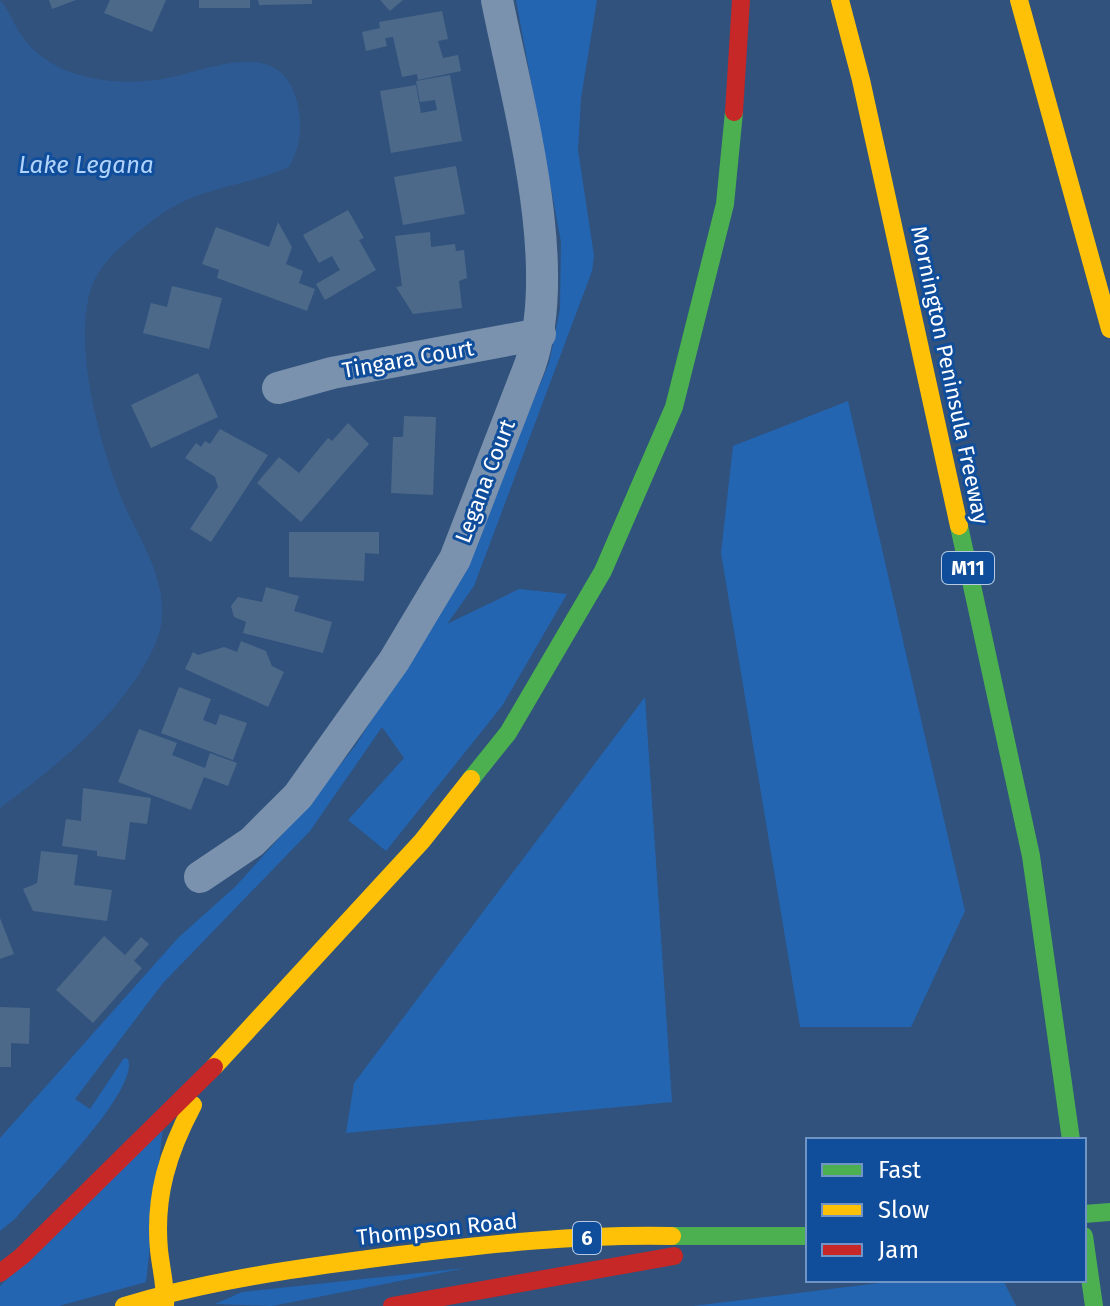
<svg xmlns="http://www.w3.org/2000/svg" width="1110" height="1306" font-family="'Fira Sans',sans-serif">
<rect width="100%" height="100%" fill="#30527c"/>
<g fill="#2465b2">
<path d="M516,0H597L581,98L578,150L594,256L592,271L474,586L447,624L519,589L567,594L502,706L386,851L348,820L404,758L382,727L310,831L163,983L75,1099L90,1109L124,1058L128,1059C140,1090 39,1190 16,1218L0,1231V1138L178,938L236,886L305,809L355,746L454,590L549,363L560,309L561,242Z"/>
<path d="M848,401L965,911L911,1027H800L721,553L733,446Z"/>
<path d="M645,697L672,1102L346,1133L354,1083Z"/>
<path d="M163,1126L146,1282L59,1306H0V1286Z"/>
<path d="M466,1268L272,1306L215,1304L242,1292Z"/>
<path d="M903,1280H1003L1016,1306H693Z"/>
</g>
<path fill="#2e5a93" d="M0,0C9,9 14,25 22,36C35,55 55,67 76,74C105,83 138,84 167,78C213,69 281,36 297,102C303,125 301,146 289,167C247,186 198,187 159,216C139,231 115,249 101,269C62,322 103,461 129,515C149,555 176,601 154,647C124,712 56,767 0,808Z"/>
<g fill="#4d698a">
<path d="M49,0H76L52,9Z"/>
<path d="M110,0H166L152,32L104,13Z"/>
<rect x="199" y="0" width="51" height="8"/>
<path d="M258,0H312V4L259,5Z"/>
<path d="M380,0H403L390,11Z"/>
<path d="M442,11L448,39L438,41L443,58L458,55L461,71L418,80L417,74L402,77L393,37L385,38L387,46L366,51L362,32L380,28L379,22Z"/>
<path d="M450,75L462,141L391,153L380,91L416,85L421,113L437,110L435,100L420,102L416,81Z"/>
<path d="M456,166L465,214L403,225L394,177Z"/>
<path d="M348,210L364,238L359,240L376,270L325,300L316,284L340,270L332,256L319,263L303,235Z"/>
<path d="M278,222L292,247L286,264L303,271L299,283L315,289L307,311L217,278L219,270L202,264L216,227L269,247Z"/>
<path d="M430,232L431,247L455,244L456,251L464,250L467,278L459,281L462,308L413,314L396,287L402,286L395,236Z"/>
<path d="M172,286L222,298L209,349L143,333L151,303L167,307Z"/>
<path d="M198,373L218,417L151,448L131,405Z"/>
<path d="M404,416L436,417L433,495L391,493L393,437H403Z"/>
<path d="M348,423L369,444L301,522L257,483L279,457L299,473L328,438L332,441Z"/>
<path d="M220,429L268,455L211,542L190,529L218,487L215,477L185,458L196,443L201,447L205,441L210,444Z"/>
<path d="M289,532H379V554L365,553L364,581L289,577Z"/>
<path d="M266,587L299,596L294,611L332,622L323,653L243,633L246,622L234,617L231,606L238,597L262,602Z"/>
<path d="M241,641L266,651L272,666L284,672L268,707L185,669L193,652L198,655L224,647L237,652Z"/>
<path d="M179,687L211,699L203,720L216,725L220,714L247,723L233,760L161,733Z"/>
<path d="M139,729L177,743L172,755L205,768L210,753L237,763L228,786L204,777L191,810L118,782Z"/>
<path d="M83,788L151,798L147,824L130,822L125,860L97,856V851L62,846L66,819L81,821Z"/>
<path d="M41,851L78,855L74,885L112,890L107,921L33,911L23,889L37,883Z"/>
<path d="M0,918L14,954L0,959Z"/>
<path d="M104,936L125,955L141,937L149,944L134,961L142,968L93,1023L56,990Z"/>
<path d="M0,1007L30,1008L29,1044L11,1043V1067H0Z"/>
</g>
<g fill="none" stroke-linecap="round" stroke-linejoin="round">
<g stroke="#7b92ae" stroke-width="32">
<path d="M278,388L332,373L540,334"/>
<path d="M200,877L252,842L298,796L394,661L455,559L530,365C564,264 518,105 497,0"/>
</g>
<g stroke="#4caf50" stroke-width="18">
<path d="M959,526L1031,856L1071,1140"/>
<path d="M471,779L508,733L603,571L674,407L725,204L734,112"/>
<path d="M1084,1214L1110,1212"/>
<path d="M672,1236H808"/>
<path d="M1084,1236L1094,1306"/>
</g>
<g stroke="#ffc107" stroke-width="18">
<path d="M840,0L861,80L959,526"/>
<path d="M1019,0L1110,329"/>
<path d="M214,1067L422,841L471,779"/>
<path d="M124,1306C214,1279 306,1267 399,1255C489,1244 580,1234 672,1236"/>
<path d="M165,1306C166,1287 161,1269 159,1250C154,1196 168,1152 193,1105"/>
</g>
<g stroke="#c62828" stroke-width="18">
<path d="M734,112L741,0"/>
<path d="M0,1273L22,1256L214,1067"/>
<path d="M392,1306L674,1256"/>
</g>
</g>
<g text-anchor="middle" dominant-baseline="central" stroke-width="6" stroke-linejoin="round" paint-order="stroke">
<g fill="#104e9c" stroke="#b7cae1" stroke-width="2">
<rect x="942" y="552" width="52" height="32" rx="6"/>
<rect x="573" y="1222" width="28" height="32" rx="6"/>
</g>
<g font-size="20" font-weight="bold" fill="#fff">
<text x="968" y="568">M11</text>
<text x="587" y="1238">6</text>
</g>
<g font-size="22" fill="#fff" stroke="#104e9c">
<text transform="translate(408 359) rotate(-10)">Tingara Court</text>
<text transform="translate(950 375) rotate(78)">Mornington Peninsula Freeway</text>
<text transform="translate(485 481) rotate(-69)">Legana Court</text>
<text transform="translate(437 1229) rotate(-6)">Thompson Road</text>
</g>
<g font-size="24" font-style="italic" fill="#b0d3fb" stroke="#104e9c">
<text x="86" y="165">Lake Legana</text>
</g>
</g>
<rect x="806" y="1138" width="280" height="144" fill="#104e9c" stroke="#7095c4" stroke-width="2"/>
<rect x="822" y="1164" width="40" height="12" fill="#4caf50" stroke="#7095c4" stroke-width="2"/>
<text x="878" y="1178" font-size="24" fill="#ffffff">Fast</text>
<rect x="822" y="1204" width="40" height="12" fill="#ffc107" stroke="#7095c4" stroke-width="2"/>
<text x="878" y="1218" font-size="24" fill="#ffffff">Slow</text>
<rect x="822" y="1244" width="40" height="12" fill="#c62828" stroke="#7095c4" stroke-width="2"/>
<text x="878" y="1258" font-size="24" fill="#ffffff">Jam</text>
</svg>
